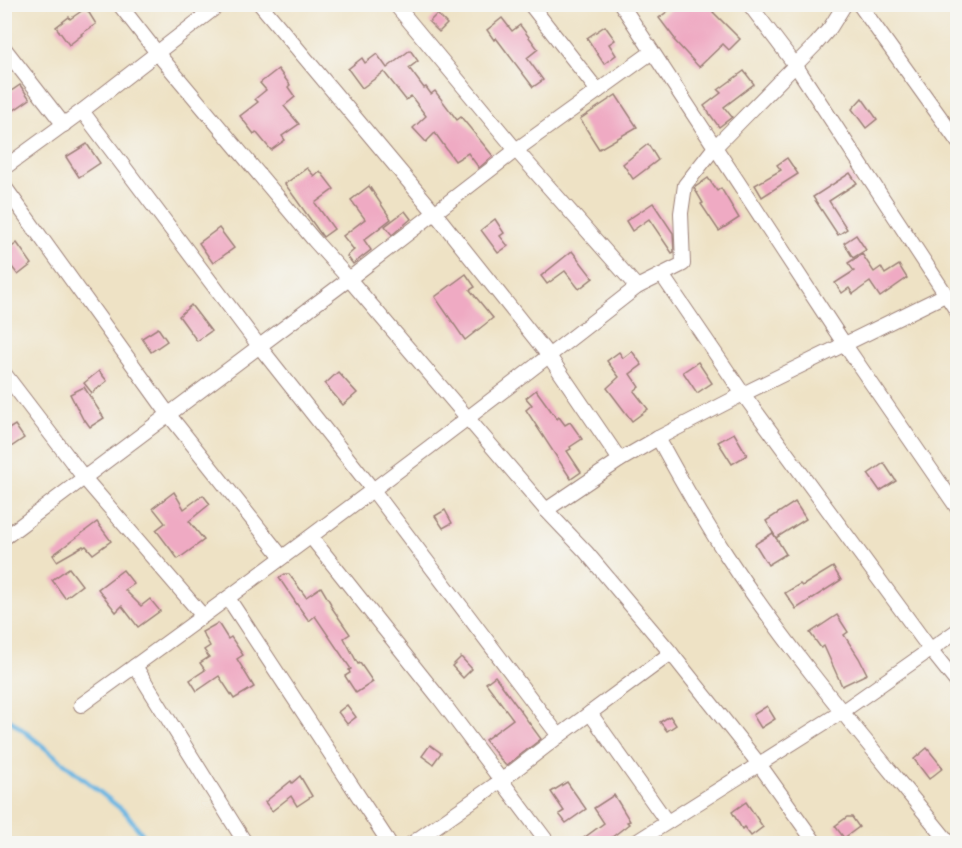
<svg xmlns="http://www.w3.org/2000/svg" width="962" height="848" font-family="'IM FELL French Canon',serif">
<rect width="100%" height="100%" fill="#f6f6f2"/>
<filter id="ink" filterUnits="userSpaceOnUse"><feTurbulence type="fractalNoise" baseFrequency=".0167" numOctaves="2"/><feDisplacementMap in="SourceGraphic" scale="12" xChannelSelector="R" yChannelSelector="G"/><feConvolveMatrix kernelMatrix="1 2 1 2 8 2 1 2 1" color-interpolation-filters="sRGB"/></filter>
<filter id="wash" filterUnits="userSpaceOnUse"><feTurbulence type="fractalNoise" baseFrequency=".008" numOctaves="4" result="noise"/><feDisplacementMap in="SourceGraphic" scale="24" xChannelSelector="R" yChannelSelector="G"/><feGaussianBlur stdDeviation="1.35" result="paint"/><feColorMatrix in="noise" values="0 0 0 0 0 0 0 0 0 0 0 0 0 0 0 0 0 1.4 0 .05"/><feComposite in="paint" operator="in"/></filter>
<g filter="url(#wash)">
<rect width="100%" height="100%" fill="#eee2c5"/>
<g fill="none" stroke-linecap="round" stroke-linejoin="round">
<path stroke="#69b6e3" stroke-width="4.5" d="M4,715L126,813L150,844"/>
</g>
<g id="blocks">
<g fill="#efaac3">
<path d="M677,4H723L713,12L740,39L729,50L723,44L699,67L674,40L675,39L659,18Z"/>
<path d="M86,8L96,24L81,34L82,35L69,45L56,27L69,17L70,19Z"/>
<path d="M437,14L447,24L439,32L429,22Z"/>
<path d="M502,18L512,31L520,25L538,49L527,58L543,80L533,87L496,38L494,40L487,30Z"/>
<path d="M605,26L615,40L609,44L616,55L604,64L587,38Z"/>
<path d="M410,50L418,61L409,68L424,88L426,87L431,94L435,91L457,120L461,117L493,156L479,168L468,153L455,161L435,133L426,142L413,128L426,116L411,96L406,100L384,72L362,88L348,69L362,58L365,63L377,54L387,68Z"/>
<path d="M278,69L290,85L288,87L295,97L284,106L299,124L282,136L285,140L271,150L256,132L254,134L240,116L258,102L255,99L266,90L260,83Z"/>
<path d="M744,71L754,84L724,107L732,117L719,127L704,106L721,93L718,90Z"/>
<path d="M20,85L30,99L4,117V96Z"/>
<path d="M616,95L637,127L599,149L580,119Z"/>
<path d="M862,98L877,119L866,128L852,109Z"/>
<path d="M87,144L100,163L79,177L66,157Z"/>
<path d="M648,144L658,160L633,179L623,164Z"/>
<path d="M787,158L798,174L762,197L755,185L781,170L777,165Z"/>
<path d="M307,168L314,176L320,171L334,189L315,203L334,229L323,237L285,184Z"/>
<path d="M850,173L857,183L829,201L847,229L838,235L813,197Z"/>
<path d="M708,178L717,191L721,188L739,218L719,231L701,204L703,203L694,188Z"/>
<path d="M369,186L391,219L364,240L371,250L353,264L347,256L354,250L343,236L365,219L351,200Z"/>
<path d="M653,203L673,233L674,252L672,253L649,219L632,231L626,221Z"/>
<path d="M405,211L411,219L392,235L385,226Z"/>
<path d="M495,219L504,233L500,236L508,246L498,253L481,230Z"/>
<path d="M219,228L234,248L213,263L199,243Z"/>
<path d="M856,235L866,250L853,258L844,243Z"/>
<path d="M17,243L32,264L18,275L12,267L4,273V253Z"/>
<path d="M572,251L593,278L579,289L565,271L547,284L541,276Z"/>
<path d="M862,254L874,272L881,267L885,274L899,265L907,278L880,297L870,282L853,294L849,288L842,293L835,283L854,271L848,263Z"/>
<path d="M466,274L475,287L470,290L493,318L465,340L435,297Z"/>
<path d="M191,305L211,331L197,341L179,316Z"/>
<path d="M158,328L167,341L151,352L142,338Z"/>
<path d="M632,351L642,365L630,374L639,387L634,391L648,409L632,421L607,388L619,377L607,361L619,352L623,358Z"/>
<path d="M698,362L712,383L697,393L683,372Z"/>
<path d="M99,371L107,381L92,393L84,383Z"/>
<path d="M338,372L357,393L343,405L325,384Z"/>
<path d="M84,387L104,418L90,427L85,420L84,421L70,394Z"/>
<path d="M536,390L557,419L559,417L565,425L570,422L582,439L570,447L571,449L567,451L581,472L571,479L526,410L532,405L526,398Z"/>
<path d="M15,425L24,438L11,447L4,437V432Z"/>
<path d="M734,433L747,455L732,464L718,442Z"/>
<path d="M884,463L896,481L880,491L868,474Z"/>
<path d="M174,492L184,509L203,495L210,504L189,521L204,540L178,559L156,530L165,523L153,508Z"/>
<path d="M795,502L806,519L776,538L766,521Z"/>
<path d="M445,510L452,523L443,528L435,516Z"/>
<path d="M97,522L111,541L93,554L86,546L84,547L83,546L57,561L53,555Z"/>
<path d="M773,533L786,554L768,565L755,544Z"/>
<path d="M833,567L841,580L796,609L785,593L800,584L802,586Z"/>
<path d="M69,568L82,585L65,598L52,580Z"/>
<path d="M123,570L134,584L125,590L141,606L150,599L160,611L138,627L122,606L116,612L98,589Z"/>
<path d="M285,574H289L306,597L321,587L331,604L330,605L350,634L344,638L358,664L360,663L373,682L356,693L345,676L350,673L349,670L351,669L315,616L309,621L296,603L279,578Z"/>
<path d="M837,615L848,632L844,635L859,658L867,674L842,686L824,646L821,648L810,633Z"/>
<path d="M218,623L228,639L231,637L243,655L237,659L254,687L234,699L219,676L197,691L190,680L205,670L200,663L209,657L204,650L210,646L202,632Z"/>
<path d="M461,657L472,669L463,678L452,666Z"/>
<path d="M495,676L541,739L506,766L485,740L513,719L486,683Z"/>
<path d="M347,705L356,717L347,724L338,712Z"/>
<path d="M767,706L775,719L761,728L753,715Z"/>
<path d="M670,716L676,725L667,731L660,722Z"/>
<path d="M430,745L441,753L433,764L422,756Z"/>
<path d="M927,748L943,768L929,779L914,759Z"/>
<path d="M300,776L312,796L297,806L291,796L272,811L265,802L291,781L292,783Z"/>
<path d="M567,782L586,809L566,823L559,814L564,811L551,792Z"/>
<path d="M614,795L630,821L627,822L629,824L611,838L616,843H577L604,823L594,808Z"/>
<path d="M746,802L763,827L751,836L744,827L742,829L732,812Z"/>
<path d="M847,817H852L859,827L844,838L835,826Z"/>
</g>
</g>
</g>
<g filter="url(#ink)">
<use href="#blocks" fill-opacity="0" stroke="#9c8078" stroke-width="1.5"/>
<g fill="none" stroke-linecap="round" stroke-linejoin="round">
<g stroke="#9c8078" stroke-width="16">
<g id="street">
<path d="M119,4L158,54L314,240L349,279L546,510L586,552L671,653L759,764L816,844"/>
<path d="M260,4L435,213L549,356L620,460"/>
<path d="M395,4L516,150L637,287L683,264L681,213L685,185L715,147L816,44L830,28L845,4"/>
<path d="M530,4L598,91"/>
<path d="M621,4L845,345L958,509"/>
<path d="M749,4L796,66L958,313"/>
<path d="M859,4L958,142"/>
<path d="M4,48L64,125"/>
<path d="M82,111L259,346L373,490L559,736"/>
<path d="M4,168L82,111L220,4"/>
<path d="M4,186L169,415L282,557"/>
<path d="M662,275L743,394L930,649L958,684"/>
<path d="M4,373L85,479L203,616"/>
<path d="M658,438C680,478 702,518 727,556C793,657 874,750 950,844"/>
<path d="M546,510L620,460L658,438L743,394L945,295"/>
<path d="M311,537L440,699L549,844"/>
<path d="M4,538L349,279L516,150L652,52"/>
<path d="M228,598L390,844"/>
<path d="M135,666L246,844"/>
<path d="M81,705C269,569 455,430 637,287"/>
<path d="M590,713L667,822"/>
<path d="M411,844L502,780L559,736L671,653"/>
<path d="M633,844L843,711L958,630"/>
</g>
</g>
<use href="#street" stroke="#fff" stroke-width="14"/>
</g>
</g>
<rect width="962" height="848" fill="none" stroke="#f6f6f2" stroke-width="24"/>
</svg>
